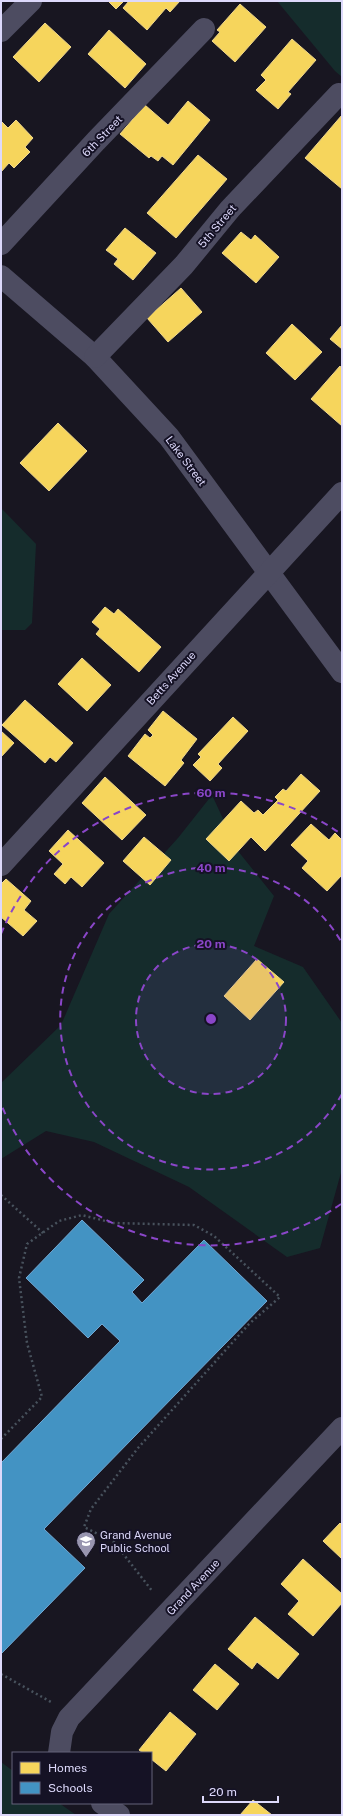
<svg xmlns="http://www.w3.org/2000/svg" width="343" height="1816" font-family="'Public Sans',sans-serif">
<rect width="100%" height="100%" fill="#181621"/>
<g fill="#152c2c">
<path d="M277,1H342V77L335,71Z"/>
<path d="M1,508L36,544L32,623L25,630H1Z"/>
<path d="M212,795L238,851L274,896L254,946L303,967L342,1023V1169L320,1248L287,1257L189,1187L94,1142L46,1131L1,1159V1083L61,1025L109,914L178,838Z"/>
<path d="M1,1762L13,1771V1803H59L76,1815H1Z"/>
</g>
<g fill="#f6d55c" stroke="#eed68c">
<path d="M108,1H124L116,9Z"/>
<path d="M129,1H180L170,12L166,8L147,30L123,8Z"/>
<path d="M240,4L266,27L235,62L212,41L220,32L217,30Z"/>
<path d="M45,23L71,47L39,82L13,57Z"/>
<path d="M109,30L146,64L125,88L88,54Z"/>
<path d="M292,39L316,60L288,92L291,94L278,109L256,90L266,80L261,75Z"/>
<path d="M188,101L210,120L173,165L162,156L158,161L151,156L149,158L120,134L145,105L168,125Z"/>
<path d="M342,115V189L305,158Z"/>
<path d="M16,120L33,138L25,147L30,152L14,168L9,163L1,172V121L8,128Z"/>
<path d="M198,155L227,179L176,238L147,213Z"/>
<path d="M125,228L156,253L133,280L114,264L118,259L106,250Z"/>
<path d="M241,232L251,240L255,235L279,257L256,283L222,253Z"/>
<path d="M181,288L202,312L168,342L147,318Z"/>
<path d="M292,324L322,352L295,380L266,353Z"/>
<path d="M342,325V349L330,339Z"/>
<path d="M340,366L342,369V426L311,399Z"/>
<path d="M58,423L87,451L49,491L20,463Z"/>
<path d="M105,607L114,614L118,609L161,647L139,672L96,634L100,629L92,622Z"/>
<path d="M82,658L111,685L87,711L58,684Z"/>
<path d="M25,700L73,743L56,762L50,757L45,763L2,725Z"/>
<path d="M163,711L197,739L181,760L184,763L165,786L128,756L145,734L150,738L153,735L148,730Z"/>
<path d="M233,717L248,731L218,764L222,768L210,781L193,765L201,757L198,754Z"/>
<path d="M1,731L14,743L1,757Z"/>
<path d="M301,774L320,791L265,851L251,837L229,861L206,839L241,801L254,813L258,810L263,815L278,800L275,797L283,789L286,791Z"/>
<path d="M105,777L146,815L122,840L82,803Z"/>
<path d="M311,824L329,840L335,833L342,840V875L327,891L302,868L308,861L291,845Z"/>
<path d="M68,830L104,863L82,887L71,877L65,884L54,874L63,864L49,851Z"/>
<path d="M144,837L171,860L150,885L123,861Z"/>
<path d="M6,879L31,901L24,910L37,921L23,936L1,917V884Z"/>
<path d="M257,959L284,982L250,1020L224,996Z"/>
<path d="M340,1523L342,1525V1559L323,1541Z"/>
<path d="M303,1559L342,1594V1603L313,1636L288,1614L299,1601L281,1584Z"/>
<path d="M255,1617L299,1654L278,1679L257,1662L252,1669L228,1649Z"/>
<path d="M215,1664L239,1684L217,1710L193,1690Z"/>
<path d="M170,1712L196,1734L166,1771L151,1759V1753H143L139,1750Z"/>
<path d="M253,1800L272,1815H240Z"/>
</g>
<path fill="#4393c3" stroke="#71a8d4" d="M82,1220L144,1280L132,1292L142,1303L204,1240L267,1301L44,1529L85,1568L1,1654V1463L120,1341L102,1324L88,1338L26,1278Z"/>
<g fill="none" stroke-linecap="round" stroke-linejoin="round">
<g stroke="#48525d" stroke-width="2.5" stroke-dasharray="2 3" stroke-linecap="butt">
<path d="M1,1195L43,1233"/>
<path d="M1,1439L42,1397L27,1343L19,1278L27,1244L59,1221L82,1215L113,1223L194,1225L214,1236L280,1297L249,1324L138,1448L91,1509L84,1527L114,1542L153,1592"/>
<path d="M1,1674L51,1702"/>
</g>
<g stroke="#4d4c61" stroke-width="22">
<path d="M1,31L31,1"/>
<path d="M1,244L96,141L204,29"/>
<path d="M1,276L95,357L169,437L342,672"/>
<path d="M95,357L184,265L230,209L339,94"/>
<path d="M1,865L342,493"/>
<path d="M59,1753L62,1732L69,1718L342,1428"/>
<path d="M102,1803L119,1815"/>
</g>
</g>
<circle cx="211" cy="1019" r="75" fill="#8a46c8" fill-opacity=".12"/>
<g fill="none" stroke="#8a46c8" stroke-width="2" stroke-dasharray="7 5">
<circle cx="211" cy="1019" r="75"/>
<path d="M342 1094A151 151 0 1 1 342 943"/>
<path d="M341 1204A226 226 0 0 1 1 1104M1 934A226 226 0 0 1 341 834"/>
</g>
<defs>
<g id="school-pin" transform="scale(1)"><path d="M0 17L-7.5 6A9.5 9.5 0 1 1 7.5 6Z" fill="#9895af" stroke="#151225"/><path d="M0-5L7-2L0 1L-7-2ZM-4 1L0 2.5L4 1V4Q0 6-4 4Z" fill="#fff"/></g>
</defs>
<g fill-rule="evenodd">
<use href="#school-pin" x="86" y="1541"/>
</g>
<g text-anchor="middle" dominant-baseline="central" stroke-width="4" stroke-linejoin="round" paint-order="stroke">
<g font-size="11" fill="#ddd9fb" stroke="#151225">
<text transform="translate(102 136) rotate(-46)">6th Street</text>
<text transform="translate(217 226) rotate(-50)">5th Street</text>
<text transform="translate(186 461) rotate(53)">Lake Street</text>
<text transform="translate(171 678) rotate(-48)">Betts Avenue</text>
<text transform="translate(193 1587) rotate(-47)">Grand Avenue</text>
</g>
<g font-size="11" fill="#ddd9fb" stroke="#151225" text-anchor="start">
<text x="100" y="1535">Grand Avenue<tspan x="100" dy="13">Public School</tspan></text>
</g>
</g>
<circle cx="211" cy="1019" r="6" fill="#8a46c8" stroke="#151225" stroke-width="2"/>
<g font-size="12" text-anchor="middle" font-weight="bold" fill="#8a46c8" stroke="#151225" stroke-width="4" stroke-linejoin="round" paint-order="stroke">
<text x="211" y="797">60 m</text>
<text x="211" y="872">40 m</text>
<text x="211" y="948">20 m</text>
</g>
<rect width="343" height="1816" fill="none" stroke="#ddd9fb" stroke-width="4"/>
<rect x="12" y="1752" width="140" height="52" fill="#151225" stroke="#65627b"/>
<rect x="20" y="1762" width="20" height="12" fill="#f6d55c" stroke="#65627b"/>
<text x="48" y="1772" font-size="12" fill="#ddd9fb">Homes</text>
<rect x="20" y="1782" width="20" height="12" fill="#4393c3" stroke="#65627b"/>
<text x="48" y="1792" font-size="12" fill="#ddd9fb">Schools</text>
<path d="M203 1796v6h75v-6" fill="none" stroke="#ddd9fb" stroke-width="2"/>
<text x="209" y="1796" font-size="12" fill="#ddd9fb" stroke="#151225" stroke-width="3" paint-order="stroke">20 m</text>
</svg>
